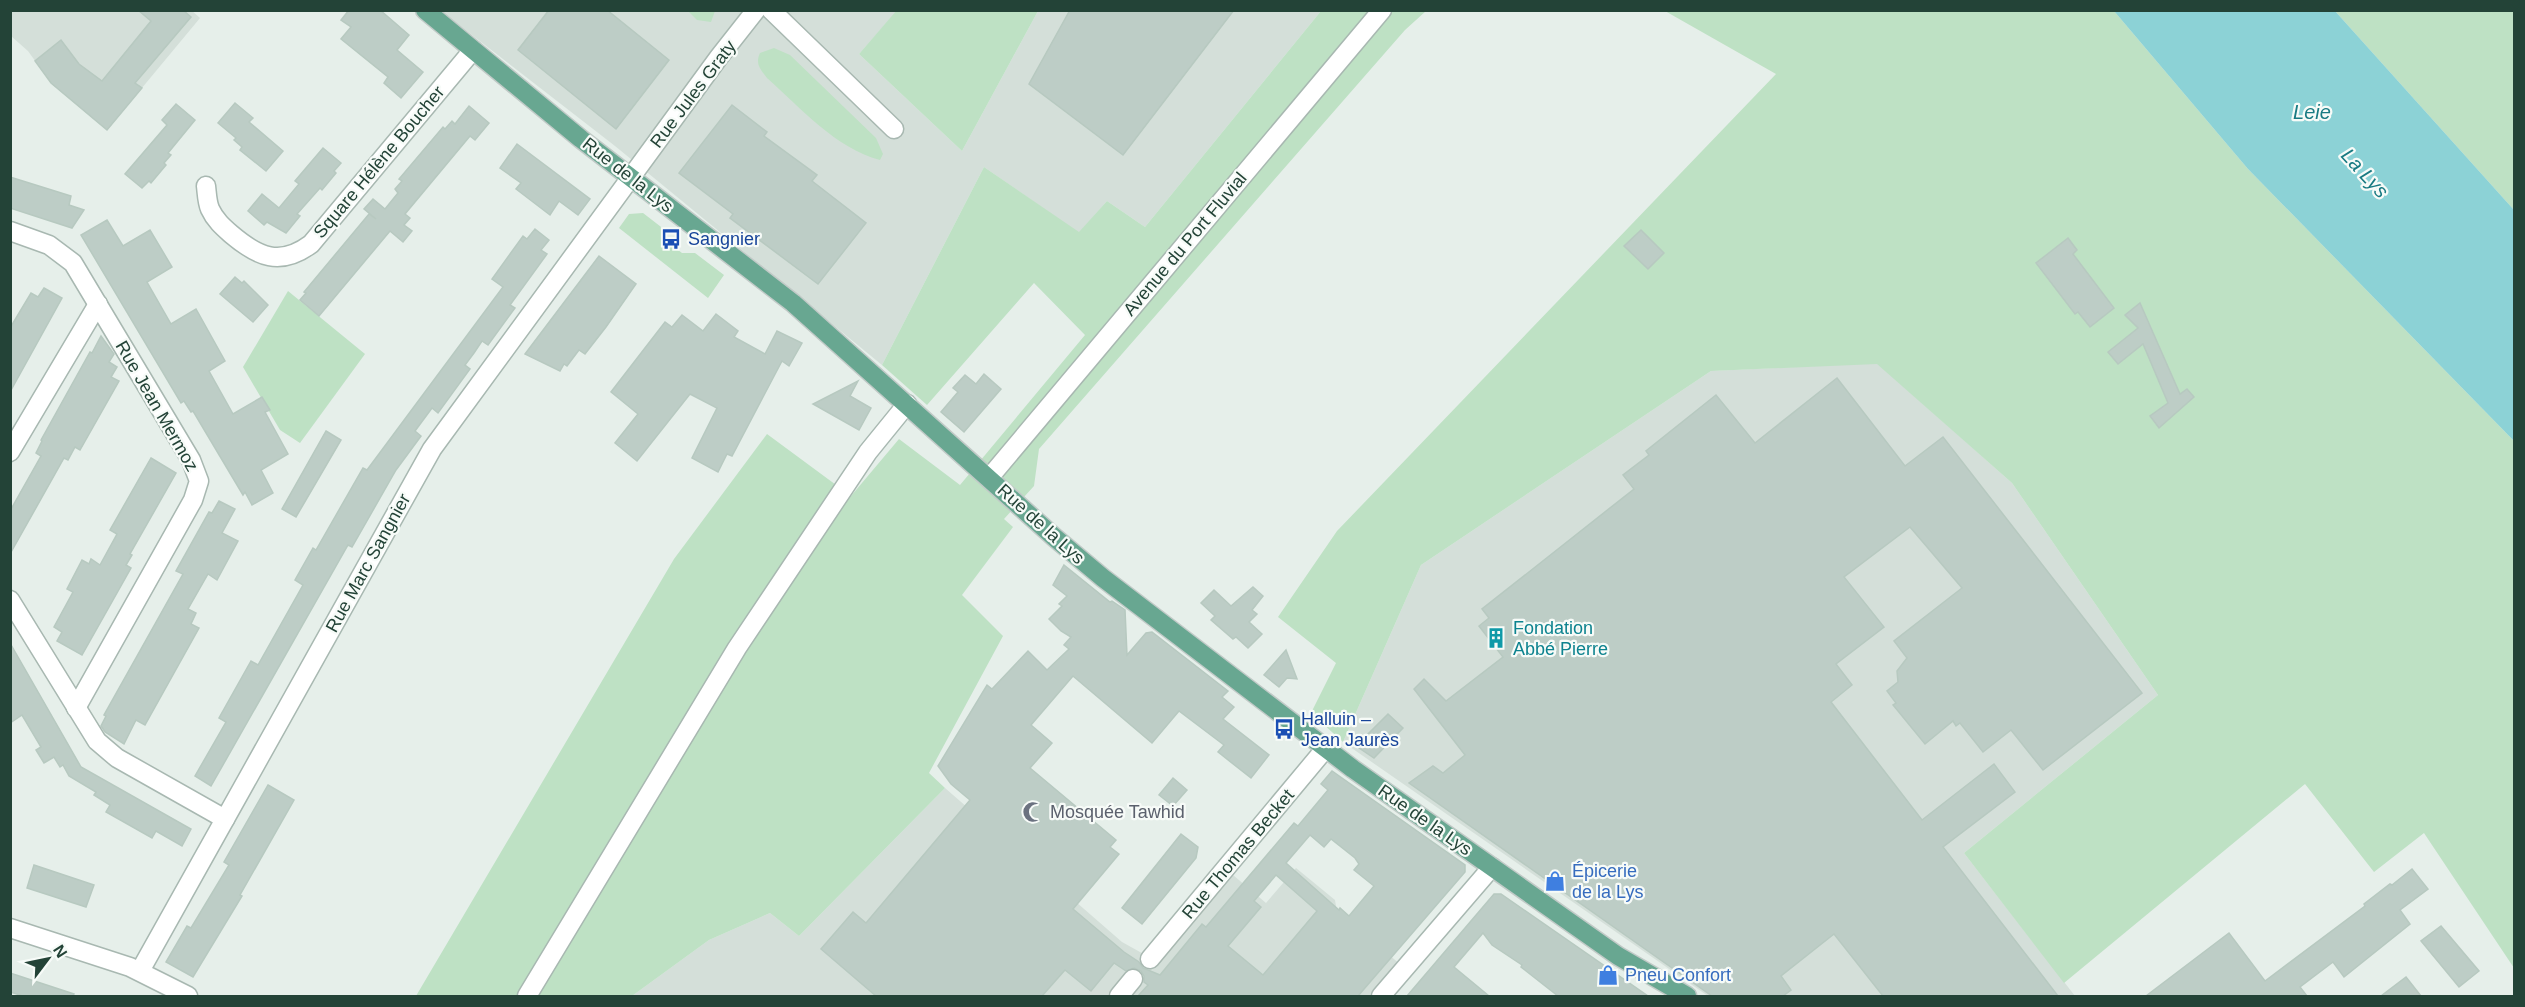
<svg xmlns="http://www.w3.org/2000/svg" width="2525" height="1007" font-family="Helvetica,sans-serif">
<rect width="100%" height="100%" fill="#e6efea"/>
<g fill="#d4dfd9">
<path d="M191,10L200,18L107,130L51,83L28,51L11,36V11Z"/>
<path d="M441,11H897L859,54L962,151L1038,11H1321L1145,227L1107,201L1079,233L984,167L882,365L615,146Z"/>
<path d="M1877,363L2012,483L2158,695L1964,853L2075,996H1708L1343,742L1421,565L1711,371Z"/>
<path d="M945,788L1122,942L1158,962L1233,875L1266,903L1296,868L1335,900L1337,912L1400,964L1372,996H632L709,940L770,913L799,936Z"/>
</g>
<g fill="#bee1c4">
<path d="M897,10L1038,11L962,151L859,54Z"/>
<path d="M688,11H715L711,22L697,20Z"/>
<path d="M1321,11H1426L1405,30L1039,449L1034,486L1004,519L1013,527L962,595L1003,636L929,773L945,788L799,936L770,913L709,940L632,996H416L674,559L767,434L851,496L899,439L960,485L1085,335L1034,283L927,405L882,365L984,167L1079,232L1107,201L1145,227Z"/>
<path d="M1665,11H2114L2248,169L2514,441V968L2424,833L2374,872L2305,784L2064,983L1964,853L2158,695L2012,483L1877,364L1711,371L1421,565L1343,742L1311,713L1336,663L1278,617L1337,531L1776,74Z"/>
<path d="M2335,11H2514V210Z"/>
<path d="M774,48L790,55L876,138L883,154L880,160C835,148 801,108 767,78C760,69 755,64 760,53Z"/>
<path d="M643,213L665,230V240L682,253H695L724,275L708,298L619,228L629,214Z"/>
<path d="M288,291L365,354L300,443L280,430L243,367Z"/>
</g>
<path fill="#8cd2d6" d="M2114,11H2335L2514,210V441L2248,169Z"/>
<g fill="#bdcdc6" stroke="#b7c9c0" stroke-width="1.5" fill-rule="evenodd">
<path d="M138,10H183L191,17L135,83L142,88L107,130L51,83L35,61L61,40L79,64L102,81L151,21Z"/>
<path d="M349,10H380L409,35L397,50L423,72L401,98L384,83L388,77L341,39L351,27L341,20Z"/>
<path d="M549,10H607L669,60L616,129L518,50Z"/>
<path d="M1070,10H1234L1123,155L1029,84Z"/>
<path d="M235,103L253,118L249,122L283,151L266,171L240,150L242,147L234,140L236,138L218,123Z"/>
<path d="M176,104L195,120L168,153L171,155L164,163L166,165L151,183L149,181L142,188L125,174L167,125L162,120Z"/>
<path d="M732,105L767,132L764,136L817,175L812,181L866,223L818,284L730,218L733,214L679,173Z"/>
<path d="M469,106L489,123L475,140L470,136L405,214L410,218L404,225L412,231L403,242L390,231L319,316L300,300L306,293L304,292L369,214L376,219L364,209L373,199L385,209L398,193L395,189L402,181L399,179L443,127L445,129L452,121L455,124Z"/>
<path d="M517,144L590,199L578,215L559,201L550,215L516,189L521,183L500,168Z"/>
<path d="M323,148L341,163L334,171L336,173L322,190L320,188L297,214L300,216L286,233L267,222L264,225L248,211L262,194L279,208L299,184L295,181Z"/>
<path d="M10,177L71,196L69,205L84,210L72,228L10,208Z"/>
<path d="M107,220L123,246L150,230L172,267L147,282L171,324L196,309L225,361L209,371L233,414L262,397L270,410L265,412L288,454L261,470L273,493L252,505L245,492L243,495L193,411L191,412L184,401L181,403L81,235Z"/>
<path d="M535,229L549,240L541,250L547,254L510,305L515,308L488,345L482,341L474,353L465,365L470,369L438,413L432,408L415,431L421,436L396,470L352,547L348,545L211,786L195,776L226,722L219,718L251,661L258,665L303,585L295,580L313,548L316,550L363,468L367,470L503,287L492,279L523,236L527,239Z"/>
<path d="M1641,230L1664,253L1648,269L1624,246Z"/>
<path d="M2068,238L2077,250L2073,254L2114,308L2090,327L2078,312L2075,314L2036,263Z"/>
<path d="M599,256L636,284L606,327L585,354L579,350L567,366L564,364L560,371L525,354Z"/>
<path d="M235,277L242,283L244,281L268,305L253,322L220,294Z"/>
<path d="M44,288L62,298L10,392V328L31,293L38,297Z"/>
<path d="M2140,303L2180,394L2187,389L2194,397L2159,428L2150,416L2168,403L2143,344L2118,364L2108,352L2138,328L2125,315Z"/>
<path d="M716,314L738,331L734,337L765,354L777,331L802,343L789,366L782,361L732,456L727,454L718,472L692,458L717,408L690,394L637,461L615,443L638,414L611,392L665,322L672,327L682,315L703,331Z"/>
<path d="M101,336L114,354L109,362L117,367L111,377L119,381L80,450L75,447L68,460L64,458L10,554V511L41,456L36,453L42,441L41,440L90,352L92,353Z"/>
<path d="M984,374L1001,389L964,432L941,412L958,392L953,388L965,375L976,384Z"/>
<path d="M1837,378L1905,466L1943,437L2142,693L2043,770L2011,730L1983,752L1960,723L1956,726L1953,721L1925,744L1893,705L1896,703L1887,691L1898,682L1897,671L1907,658L1894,641L1962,588L1910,527L1844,577L1884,627L1836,664L1852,685L1831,702L1922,820L1994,764L2015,792L1943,847L2058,996H1883L1834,934L1781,976L1791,990L1783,996H1712L1409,783L1433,766L1443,773L1465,755L1414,689L1424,679L1446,701L1503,657L1479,626L1489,618L1482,609L1634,489L1623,475L1649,455L1646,451L1716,395L1755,443Z"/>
<path d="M858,381L850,396L871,408L859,430L813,404Z"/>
<path d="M326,431L341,440L296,517L282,509Z"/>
<path d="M151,458L176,473L130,554L132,555L126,565L131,568L82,655L57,641L62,632L54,627L73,592L67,589L82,560L89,564L91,559L100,565L117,534L110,530Z"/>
<path d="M219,501L235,509L222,533L238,541L217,580L208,574L188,609L196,613L191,624L199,628L145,725L136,720L124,744L105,732L101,726L106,716L104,715L183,574L176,571L209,512L212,513Z"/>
<path d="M1064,565L1110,602L1112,601L1125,610L1127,655L1146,633L1152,632L1228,691L1222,697L1234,707L1223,719L1269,755L1251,778L1218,752L1224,745L1179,711L1152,743L1073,676L1031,725L1052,743L1030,768L1116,840L1110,847L1119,854L1073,909L1124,952L1139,962L1143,968L1160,975L1202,924L1206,927L1294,823L1298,826L1328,790L1321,784L1332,771L1465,865V872L1358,996H1138L1148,985L1144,982V976L1141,971L1134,968L1126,971L1114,963L1091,991L1065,970L1042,996H876L821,949L853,912L866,923L970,800L951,784L938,766L987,685L992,689L1028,651L1047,670L1069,649L1064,645L1071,637L1061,631L1049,619L1062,606L1059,604L1067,596L1053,585ZM1310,835L1324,847L1331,839L1355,858L1359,864L1354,870L1374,886L1349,916L1340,908L1339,910L1286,863ZM1276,875L1317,911L1263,975L1228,946L1261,907L1254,901Z"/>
<path d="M1253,587L1263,596L1252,610L1257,614L1249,622L1262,634L1248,648L1236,637L1233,639L1211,620L1215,616L1201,603L1214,590L1231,606Z"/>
<path d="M10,643L81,767L191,829L182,846L156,831L152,838L106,812L110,805L94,795L96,792L69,776L63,765L60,767L54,757L44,763L36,750L41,747L22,715L10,723Z"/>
<path d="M1286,650L1297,679L1287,678L1279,687L1264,675Z"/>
<path d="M1388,714L1403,728L1374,758L1356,746Z"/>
<path d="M1173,778L1187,790L1173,806L1159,795Z"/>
<path d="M268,785L294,800L240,895L242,896L193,977L166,962L187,926L191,928L229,865L224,862Z"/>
<path d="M1181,834L1198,847L1196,858L1142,924L1122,908Z"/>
<path d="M34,865L94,885L86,907L27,888Z"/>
<path d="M2412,869L2428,889L2400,910L2410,924L2344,977L2333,962L2300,987L2307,996H2146L2229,933L2265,981L2365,906L2364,904L2390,884L2392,885Z"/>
<path d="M1494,894H1501L1648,996H1558L1521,967L1522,965L1492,945L1483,933L1454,967L1489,996H1407Z"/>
<path d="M2441,926L2479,971L2459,987L2421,941Z"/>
<path d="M10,973L74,994L73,996H23L10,992Z"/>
<path d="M2406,977L2421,996H2381Z"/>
</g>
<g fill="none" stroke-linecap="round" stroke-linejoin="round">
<g stroke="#a8b8b1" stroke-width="21">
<g id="minor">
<path d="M771,10L894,129"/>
<path d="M206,186C207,194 207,202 210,209C215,220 223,227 231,234C258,257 280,267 311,244L473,50"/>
<path d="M10,231L49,245L73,263L191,460L199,481L193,500L76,708"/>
<path d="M10,452L98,304"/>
<path d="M989,478L1382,10"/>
<path d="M10,600L97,741L117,758L225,819"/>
<path d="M10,928L130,967L188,996"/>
<path d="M1150,959L1325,749"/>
<path d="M140,971L432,449L719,57L756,10"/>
<path d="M527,996L737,648L868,452L907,404"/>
<path d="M1119,996L1133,979"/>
<path d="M1381,996L1492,867"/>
</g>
</g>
<g stroke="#c1cac7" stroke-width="21">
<path id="major" d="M425,10L581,139L793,303L1054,537L1103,578L1353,769L1618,956L1687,996"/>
</g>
<use href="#minor" stroke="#fff" stroke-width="18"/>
<use href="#major" stroke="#68a791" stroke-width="18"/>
</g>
<defs>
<g id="bus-bare" transform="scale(1.62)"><path d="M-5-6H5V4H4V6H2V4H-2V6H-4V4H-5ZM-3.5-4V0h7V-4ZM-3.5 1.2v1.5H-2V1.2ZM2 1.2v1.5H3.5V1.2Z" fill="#1a4fb4" stroke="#f7fbf8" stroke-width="2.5" paint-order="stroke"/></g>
<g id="building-bare" transform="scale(1.62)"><path d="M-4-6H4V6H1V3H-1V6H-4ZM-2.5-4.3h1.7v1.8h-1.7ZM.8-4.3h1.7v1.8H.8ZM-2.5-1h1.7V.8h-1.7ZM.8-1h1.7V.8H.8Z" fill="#0f9aa8" stroke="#f7fbf8" stroke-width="2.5" paint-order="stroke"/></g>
<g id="mosque-bare" transform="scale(1.62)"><path d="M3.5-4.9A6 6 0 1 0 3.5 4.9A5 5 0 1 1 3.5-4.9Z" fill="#6b7280" stroke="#f7fbf8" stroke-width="2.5" paint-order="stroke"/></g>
<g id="shop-bare" transform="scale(1.62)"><path d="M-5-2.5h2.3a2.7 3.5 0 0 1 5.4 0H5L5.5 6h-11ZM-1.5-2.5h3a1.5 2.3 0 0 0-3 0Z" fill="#3f7fe0" stroke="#f7fbf8" stroke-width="2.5" paint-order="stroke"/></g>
</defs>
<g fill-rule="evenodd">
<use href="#bus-bare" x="671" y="239"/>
<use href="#building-bare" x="1496" y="638"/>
<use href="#bus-bare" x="1284" y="729"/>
<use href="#mosque-bare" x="1033" y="812"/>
<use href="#shop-bare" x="1555" y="881"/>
<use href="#shop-bare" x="1608" y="975"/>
</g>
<g text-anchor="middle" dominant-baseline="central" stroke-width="4.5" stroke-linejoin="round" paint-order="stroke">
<g font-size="18" fill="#234337" stroke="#f7fbf8">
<text transform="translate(693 94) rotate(-53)">Rue Jules Graty</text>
<text transform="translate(379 162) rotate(-50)">Square Hélène Boucher</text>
<text transform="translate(628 175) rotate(38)">Rue de la Lys</text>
<text transform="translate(1185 244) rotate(-50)">Avenue du Port Fluvial</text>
<text transform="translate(157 406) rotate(60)">Rue Jean Mermoz</text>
<text transform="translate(1041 524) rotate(42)">Rue de la Lys</text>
<text transform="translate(368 563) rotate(-61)">Rue Marc Sangnier</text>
<text transform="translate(1425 820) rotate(35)">Rue de la Lys</text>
<text transform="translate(1238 854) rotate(-50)">Rue Thomas Becket</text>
</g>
<g font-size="18" fill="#164399" stroke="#f7fbf8" text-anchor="start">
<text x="688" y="239">Sangnier</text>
<text x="1301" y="719">Halluin –<tspan x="1301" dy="21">Jean Jaurès</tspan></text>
</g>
<g font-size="18" fill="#0d838f" stroke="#f7fbf8" text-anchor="start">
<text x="1513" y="628">Fondation<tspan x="1513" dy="21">Abbé Pierre</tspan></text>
</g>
<g font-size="18" fill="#5b616d" stroke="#f7fbf8" text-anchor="start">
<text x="1050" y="812">Mosquée Tawhid</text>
</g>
<g font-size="18" fill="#366cbe" stroke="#f7fbf8" text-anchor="start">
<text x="1572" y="871">Épicerie<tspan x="1572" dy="21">de la Lys</tspan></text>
<text x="1625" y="975">Pneu Confort</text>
</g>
<g font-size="20" font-style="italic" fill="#197b83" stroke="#f7fbf8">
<text x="2312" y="112">Leie</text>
<text transform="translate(2365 173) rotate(47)">La Lys</text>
</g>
</g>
<rect width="2525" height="1007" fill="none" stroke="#234337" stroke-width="24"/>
<g transform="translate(48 959) rotate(58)" stroke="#f7fbf8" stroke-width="4.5" paint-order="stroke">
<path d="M0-4.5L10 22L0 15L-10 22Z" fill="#234337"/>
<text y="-9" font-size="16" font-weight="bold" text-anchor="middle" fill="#234337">N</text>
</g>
</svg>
